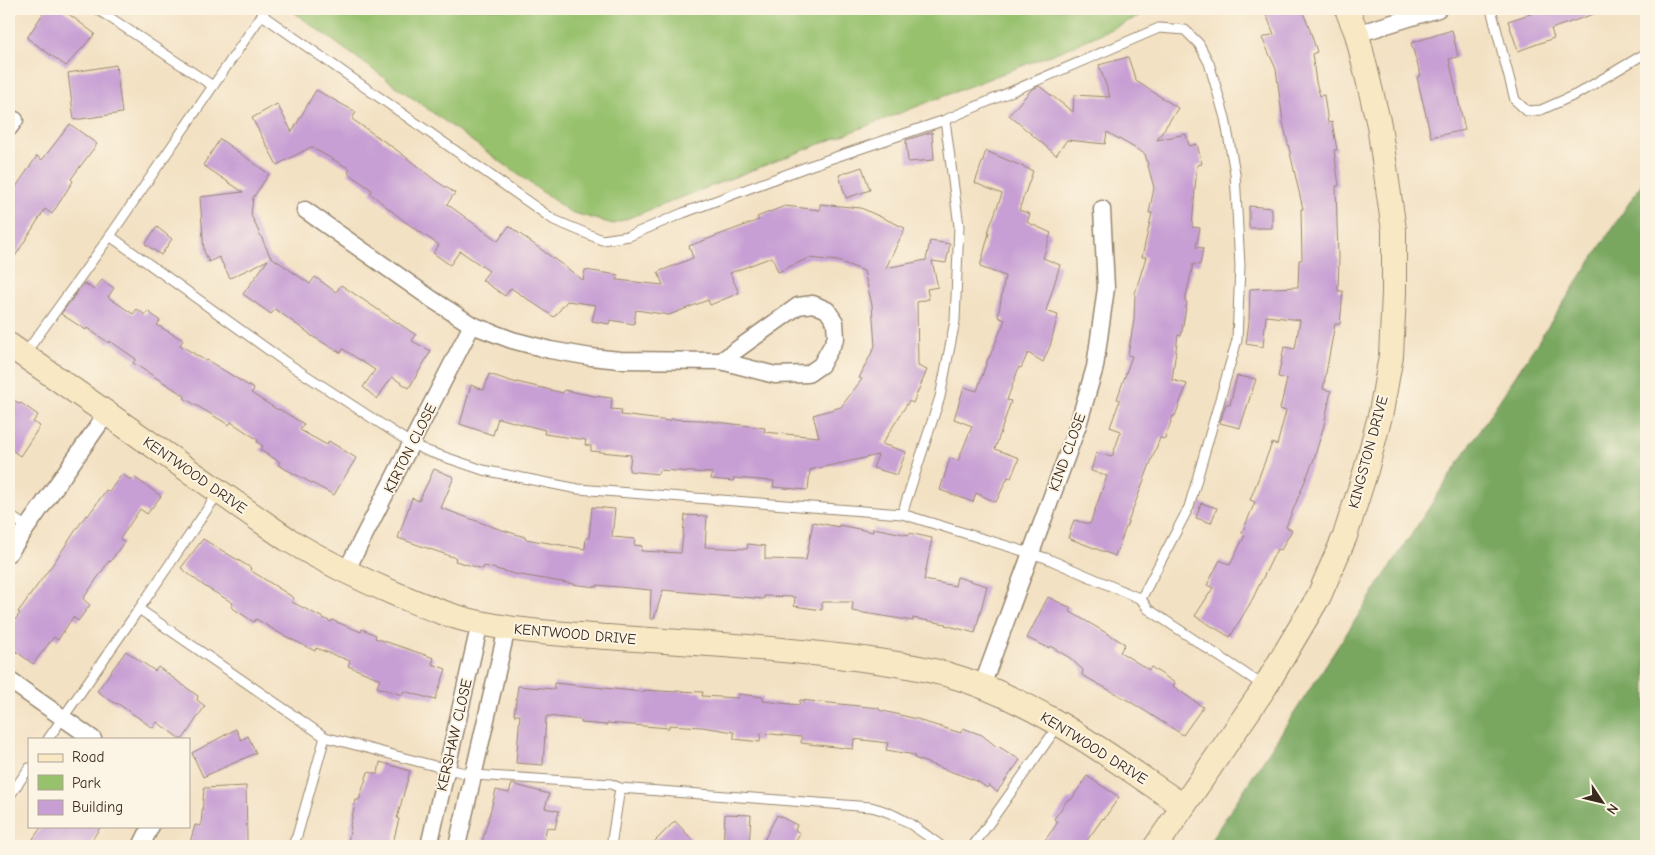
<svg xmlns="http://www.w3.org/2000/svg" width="1655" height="855" font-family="'Comic Neue',sans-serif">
<rect width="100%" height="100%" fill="#fcf5e5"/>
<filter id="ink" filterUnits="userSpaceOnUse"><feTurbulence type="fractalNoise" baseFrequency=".02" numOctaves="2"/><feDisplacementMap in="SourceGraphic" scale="10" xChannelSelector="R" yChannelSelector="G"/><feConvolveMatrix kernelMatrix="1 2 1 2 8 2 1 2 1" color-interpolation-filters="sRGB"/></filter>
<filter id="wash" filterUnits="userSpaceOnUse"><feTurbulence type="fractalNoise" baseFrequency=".0096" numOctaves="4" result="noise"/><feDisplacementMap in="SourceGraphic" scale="20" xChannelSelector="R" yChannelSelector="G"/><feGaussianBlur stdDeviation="1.12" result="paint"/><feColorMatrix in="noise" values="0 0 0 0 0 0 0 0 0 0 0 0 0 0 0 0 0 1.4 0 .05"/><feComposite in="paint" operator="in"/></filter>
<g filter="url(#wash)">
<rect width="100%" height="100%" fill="#f3e1c3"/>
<path fill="#97c16d" stroke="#697646" d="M298,9H1155L1071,47L613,224L570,212L295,13Z"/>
<path fill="#79a760" stroke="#5a683f" d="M1646,177V846H1207Z"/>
<g id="blocks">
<g fill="#c79fd4">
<path d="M46,9H62L95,34L66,66L27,38Z"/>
<path d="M1264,9H1301L1308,24L1317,52L1312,54L1316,82L1320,96L1324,95L1328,123L1332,122L1337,150H1334L1339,186H1336L1338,258L1339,257L1338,291H1343L1340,324H1335L1323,389L1331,391L1324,425L1314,459L1286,527L1292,530L1281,550L1277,549L1251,602L1230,637L1195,616L1213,588L1207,585L1220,560L1230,565L1245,535L1242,533L1255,502L1250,500L1272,443L1277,445L1286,411L1280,409L1287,379L1278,377L1284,347L1295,349L1300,320L1266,316L1263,347L1246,344L1249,322L1250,289L1298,287L1299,260H1302L1301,209H1303L1283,122L1276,69L1262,38L1274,34Z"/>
<path d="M1546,9H1601L1602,11L1551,29L1554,38L1518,51L1508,21Z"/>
<path d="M1452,30L1458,57L1449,59L1465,130L1431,137L1417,77L1421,76L1411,43Z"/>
<path d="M1128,57L1136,81L1178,108L1157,140L1186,134L1189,146L1197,144L1202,164L1197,165L1192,227L1200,228L1196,247L1203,248L1200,265L1193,264L1185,301L1187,302L1181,336L1178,335L1172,380L1187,384L1175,416H1173L1165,439L1160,438L1115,556L1068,538L1074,520L1090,524L1107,476L1091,471L1096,453L1112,457L1121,431L1110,427L1120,400L1117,399L1132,356L1128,355L1134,320L1135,293L1146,257H1142L1152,213H1149L1154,188L1145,154L1107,132L1105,144L1067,140L1056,155L1009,115L1031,90L1039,86L1073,112L1074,95L1110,97L1099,65Z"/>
<path d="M116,65L122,113L74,120L68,73Z"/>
<path d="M316,90L356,112L352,119L398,151L436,181L455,193L447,204L498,241L509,226L583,280L585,270L618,275L617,280L663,285L658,272L693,258L689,246L759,220L757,217L785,206L820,210V204L861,208L905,228L886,268L926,260L930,241L950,244L946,263L932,261L938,287L927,289L929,299L917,302L918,366L927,370L913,403L909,401L882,444L906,452L897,475L873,468L878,455L810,470L808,490L773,487L774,481L734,478L733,481L711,479L712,473L659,470L658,474L629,471L631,455L591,451V446L585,445L586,440L544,434L545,430L498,418L493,435L460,424L471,385L484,390L489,374L517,383V382L563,393L564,390L594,396L612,398L611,409L622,410L621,415L670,421L671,419L701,420L765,428L764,432L819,437L813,415L841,407L862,379L859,378L875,346L872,305L864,271L838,261L809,258L778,272L772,257L730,273L739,293L710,305L708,300L669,315L636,310L634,324L610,320L609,324L592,321L596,305L567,301L554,317L511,288L505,296L482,280L489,271L460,251L450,265L433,253L439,245L404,221L370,193L372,190L348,173L350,169L311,147L277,165L252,118L277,104L292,132Z"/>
<path d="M70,124L97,144L71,179L73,181L52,214L45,209L9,266V197L37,156L42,160Z"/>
<path d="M932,132L934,160L908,162L906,140Z"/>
<path d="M220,139L269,174L253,198L251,215L270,256L310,284L315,277L336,292L341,285L416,335L412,341L431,351L409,388L392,377L377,399L363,387L375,370L343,349L341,353L310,335V334L275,309L271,314L243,294L268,260L230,278L219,257L209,262L204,251L200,197L243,192L203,165Z"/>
<path d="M986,151L1033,171L1019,210L1030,214L1027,222L1051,233L1043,258L1060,265L1046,311L1058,315L1050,346L1043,362L1028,353L1021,368L1019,367L1007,400L1011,401L995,449L1019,458L1011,478L1008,477L996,502L976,493L973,502L940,490L950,458L958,461L972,426L954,419L964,387L977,391L988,358H989L1005,320L998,317L1005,276L980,267L989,233L988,232L1002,194L975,183Z"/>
<path d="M862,167L870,190L846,198L839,175Z"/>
<path d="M1249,206L1272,208V228H1249Z"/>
<path d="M157,227L172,239L161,255L145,244Z"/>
<path d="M102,280L114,288L108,297L133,314L137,309L145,315L148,311L160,321L157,325L183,340L180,345L206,361L207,360L254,389L251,393L278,410L279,409L304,424L300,430L327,445L329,441L356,458L334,495L278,465L280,462L260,450L263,446L257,442L258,440L231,422L229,425L184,398L185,396L133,363L136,359L110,341L109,343L87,328L86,330L61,314L84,283L94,290Z"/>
<path d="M1237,376L1256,379L1240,428L1220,423L1226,404L1230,405Z"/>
<path d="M9,397L20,404L21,403L38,415L33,422L40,426L20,456L9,448Z"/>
<path d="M434,469L454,477L441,508L496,528L525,537V539L585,549L586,538H589L592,507L615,509L612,537L635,539L634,545L642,546L641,551L681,553L685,515L707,516L705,547L747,549L748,544L765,546V559L806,560L813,522L839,527V525L873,532V528L909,535V533L932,538L924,580L955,586L957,577L987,586L975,633L945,625L946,624L913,618V621L852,611L853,602H822V610L794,606L795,597L764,596V599L663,590L654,619H650L651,590L597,585V587L579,585L515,574L484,566L483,569L455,561L456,558L398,538L412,498L419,501Z"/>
<path d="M122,474L131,480L134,477L161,496L147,514L140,509L120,539L124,542L110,562L109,561L83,599L90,605L78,621L73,617L58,640L54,637L33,664L9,646V629L20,613L18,612L55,561L86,515L88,516L106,490L109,492Z"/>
<path d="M1201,503L1217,508L1211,523L1196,518Z"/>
<path d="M203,539L251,568L250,570L294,598L292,602L331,622L332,620L361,632L362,629L376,635L375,638L434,658L432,664L446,669L435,700L404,691L402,695L377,687L380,679L348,666L350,661L316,648L315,651L281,634L256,619L254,622L231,607L233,603L204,586L181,568Z"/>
<path d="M1048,597L1071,608L1069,611L1125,644L1120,652L1149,670L1151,667L1175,683L1173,686L1203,707L1183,735L1129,701L1082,675L1083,670L1070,658L1050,646L1049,648L1027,638Z"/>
<path d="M126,651L155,671L158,667L198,696L197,700L205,706L183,739H180L157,722L153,728L117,703L116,704L97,691Z"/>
<path d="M554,683L644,692V690L676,692V691L703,692L702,696L738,698V694L763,697V701L799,705L800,700L879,708V710L921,720V721L961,733L963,728L982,735L997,747L998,746L1020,760L997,792L989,785L987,788L977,781L914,758L915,755L886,750L888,743L854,739L853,749L801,743L802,737L761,733L760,742L734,739V732L702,727L669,725V728L607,723V725L581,723V720L548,716L546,717L543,765L516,763L520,715H514L518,686L554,689Z"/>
<path d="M236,729L241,740L248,736L256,753L203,777L192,753Z"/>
<path d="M380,762L410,771L397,818L399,819L392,846H347L351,827L350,826L356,800H359L368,772L378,774Z"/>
<path d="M1087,776L1119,797L1104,819L1103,818L1083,846H1041L1058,822L1054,819L1068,799L1071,800Z"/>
<path d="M512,784L549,794L545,808L559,811L555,829L547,827L542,846H481L496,790L509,793Z"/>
<path d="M246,786L247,839L245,846H189L195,825L201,826L204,788Z"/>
<path d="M725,814L751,815L749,846H723Z"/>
<path d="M777,815L797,825L795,830L800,833L793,846H761Z"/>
<path d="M675,821L698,846H650Z"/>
<path d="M42,826H101L88,846H28Z"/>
</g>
</g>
</g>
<g filter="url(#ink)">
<use href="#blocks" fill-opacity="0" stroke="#978670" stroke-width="1"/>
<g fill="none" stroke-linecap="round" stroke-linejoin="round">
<g stroke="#978670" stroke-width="11">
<g id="lane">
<path d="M97,9L213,86"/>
<path d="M1491,9L1515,100L1527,111L1541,110L1577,94L1646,53"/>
<path d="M262,15L554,220L602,240L629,236L683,213L809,166L945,120L1159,28L1185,30L1199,44L1209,63L1225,118L1235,173L1240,266L1237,340L1189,507L1141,599"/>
<path d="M110,236L284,361L412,444L427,451L483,470L578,489L902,514L1046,558L1141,599L1148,609L1264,686"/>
<path d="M24,355L110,236L266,9"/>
<path d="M902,514L940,397L955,321L959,226L945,120"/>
<path d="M9,515L27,527"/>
<path d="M139,609L219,492"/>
<path d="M48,739L139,609L325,737L435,766L474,775L611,784L620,788L871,807C900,814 918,829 941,846"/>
<path d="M9,797L29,768"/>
<path d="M292,846L297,836L325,737"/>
<path d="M611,846L620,788"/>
<path d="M973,846L1058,726"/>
</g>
</g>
<g stroke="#978670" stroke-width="19">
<g id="street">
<path d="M1357,34L1438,9"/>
<path d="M9,128L15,120"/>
<path d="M305,210L433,300L472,325L512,340L550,350L591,357L620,360L721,361L775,375L808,374L821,365L836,338L835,322L827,310L813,304L798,306L721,361"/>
<path d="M9,553L107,413"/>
<path d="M346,571L472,325"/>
<path d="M9,680L93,739"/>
<path d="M982,686L1078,425L1095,367L1106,288L1102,209"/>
<path d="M141,846L151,826"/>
<path d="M429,846L480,623"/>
<path d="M457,846L507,628"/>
</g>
</g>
<g stroke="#978670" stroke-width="26">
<g id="secondary">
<path d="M9,345L287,539C323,561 360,579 398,595C425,606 451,617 480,623C522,632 565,634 608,637C685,643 761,646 837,656C874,660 910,665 946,674C1035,699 1108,755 1183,806"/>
<path d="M1156,846L1265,687L1319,596L1345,536L1366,470L1381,412L1391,356L1394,293V230L1379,125L1357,34L1347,9"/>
</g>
</g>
<use href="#lane" stroke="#fff" stroke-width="9"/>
<use href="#street" stroke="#fff" stroke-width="16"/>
<use href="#secondary" stroke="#f8e8c3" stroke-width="24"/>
</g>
</g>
<g text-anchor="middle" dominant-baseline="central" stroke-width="4" stroke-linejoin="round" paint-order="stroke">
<g font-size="15" fill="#3b2a1e" stroke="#fcf5e5">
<text transform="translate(410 448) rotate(-63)">KIRTON CLOSE</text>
<text transform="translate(1067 452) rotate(-70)">KIND CLOSE</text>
<text transform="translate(1368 452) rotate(-75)">KINGSTON DRIVE</text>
<text transform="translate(195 475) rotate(35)">KENTWOOD DRIVE</text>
<text transform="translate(575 634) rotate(5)">KENTWOOD DRIVE</text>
<text transform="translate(454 735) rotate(-77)">KERSHAW CLOSE</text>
<text transform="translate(1094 748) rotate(32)">KENTWOOD DRIVE</text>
</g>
</g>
<rect width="1655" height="855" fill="none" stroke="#fcf5e5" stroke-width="30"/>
<rect x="28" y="738" width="162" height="90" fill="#fcf5e5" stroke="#afa495"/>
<rect x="38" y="754" width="25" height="8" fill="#f8e8c3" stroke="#afa495"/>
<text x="72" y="762" font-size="15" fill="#3b2a1e">Road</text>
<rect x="38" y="775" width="25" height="15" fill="#97c16d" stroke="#afa495"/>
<text x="72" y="788" font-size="15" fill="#3b2a1e">Park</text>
<rect x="38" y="800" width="25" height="15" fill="#c79fd4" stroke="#afa495"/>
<text x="72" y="812" font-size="15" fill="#3b2a1e">Building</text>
<g transform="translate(1602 802) rotate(125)" stroke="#fcf5e5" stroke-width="4" paint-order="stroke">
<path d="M0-4L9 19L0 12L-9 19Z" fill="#3b2a1e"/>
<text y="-8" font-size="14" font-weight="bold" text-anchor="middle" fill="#3b2a1e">N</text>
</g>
</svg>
